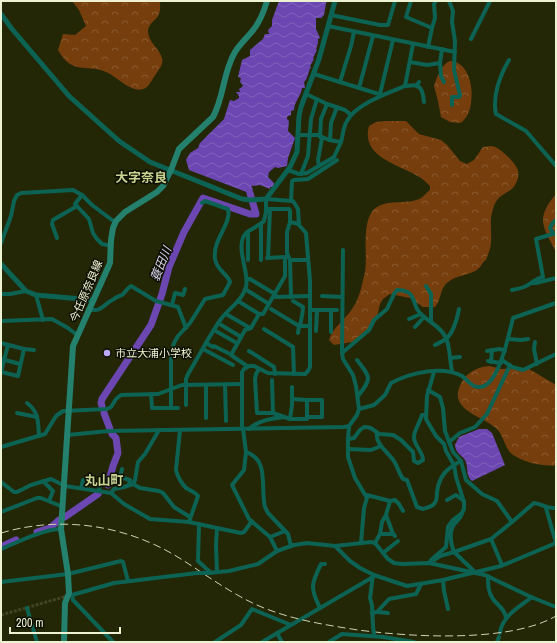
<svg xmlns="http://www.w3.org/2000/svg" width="557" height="643" font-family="'Archivo Narrow','Noto Sans JP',sans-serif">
<defs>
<pattern id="forest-crowns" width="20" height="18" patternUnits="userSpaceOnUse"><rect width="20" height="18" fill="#763e0d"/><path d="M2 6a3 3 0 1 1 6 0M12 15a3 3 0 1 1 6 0" fill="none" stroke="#8a5a2f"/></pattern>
<pattern id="water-waves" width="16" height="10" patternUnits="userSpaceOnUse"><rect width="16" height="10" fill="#6c47b2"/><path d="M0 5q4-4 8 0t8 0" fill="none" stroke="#8162bc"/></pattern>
</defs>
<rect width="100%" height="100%" fill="#232706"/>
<g fill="url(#forest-crowns)">
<path d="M72,1H160C160,6 161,11 158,16C155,21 148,24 148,31C148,42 159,48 162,58C164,64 159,69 156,74C153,78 150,84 147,87C134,97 117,76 106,72C85,63 73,76 58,50L63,34L75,35L86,26L79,10Z"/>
<path d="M450,61C477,62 477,116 460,123L450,122L441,117L438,101L434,86C437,77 441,65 450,61Z"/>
<path d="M384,121H406L419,134L441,140L447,145L460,161L467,164L474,160L483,147C487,147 491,145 495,147C501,149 517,164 518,171C519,174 518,180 516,183C511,195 498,191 493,209C489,220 492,231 491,242C491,248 488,254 486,260C482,262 482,266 478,269C467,277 455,274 445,285C440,291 441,300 435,307H423L410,298L390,294L383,299L380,304L376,321L366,334L352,342L334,345L329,340C332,328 345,320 352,309C360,298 362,284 365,272C368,255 360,218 377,207C390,199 409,205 421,198C424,196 427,192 430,190V186C427,183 424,180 421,178C402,165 360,158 369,126L376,122Z"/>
<path d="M556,194V252C543,226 535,219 556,194Z"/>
<path d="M489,366L502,369L521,368L529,369L556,385V466C541,465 528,464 515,456C504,450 505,437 497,429C482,415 444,410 463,380C469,371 479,367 489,366Z"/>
</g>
<g fill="url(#water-waves)">
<path d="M279,1H328L326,3L324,15L321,18H316V29L320,38L318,39V43L316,49L317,50L313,58L314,59L310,66L311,67C308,71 308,79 304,82L305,88H302C301,96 294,102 294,110L291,111V116L290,115L287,117V119L289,121L288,131L295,138L288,158L287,166L278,168L275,167L269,172L268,177L274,183L273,187H270V189L260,185L251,186L253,189L251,194L254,198H250L249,193L189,170L186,160L190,153L198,148L200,143L224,119L230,100L234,101L239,98V96L236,92H240L239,89L242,87L243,85L240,82L241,78L238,77L242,60L250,56V50L263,39L265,34H269L268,30L272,26V20Z"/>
<path d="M479,429H487L492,433L505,465L472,481C465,475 469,467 465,460C461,454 456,454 455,445L459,437Z"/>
</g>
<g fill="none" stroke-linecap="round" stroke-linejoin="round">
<g stroke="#6c47b2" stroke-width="7">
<path d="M102,406L101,403L102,399L151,325L162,294L169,267L184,232L203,198L250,214H256L250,193"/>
<path d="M104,413L110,429"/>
<path d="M108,485L113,466L118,453L116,438L112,434"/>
<path d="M65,517L98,494"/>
<path d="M37,532L50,528L59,520"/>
<path d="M1,547L16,540"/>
</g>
<path stroke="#414525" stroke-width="3" stroke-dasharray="3 1.5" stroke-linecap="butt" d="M1,615L64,597L66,598"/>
<g stroke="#0d6353" stroke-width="4">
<path d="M411,1L406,17L432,28L428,47"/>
<path d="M449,1L453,11L452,22L455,41L454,70L460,95L459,97H452V105"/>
<path d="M331,15L380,25H388L395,1"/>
<path d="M328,26L455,52"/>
<path d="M432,28L435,18L434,4L436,1"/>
<path d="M471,39L490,1"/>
<path d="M509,60C500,75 492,97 496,114L526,131L556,166"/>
<path d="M410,62L427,65L440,63L442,49"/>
<path d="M440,63L441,76L444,82"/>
<path d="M314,74L382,95"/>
<path d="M340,82L351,46L354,32"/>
<path d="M405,86L417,85L419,82"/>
<path d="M416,86C423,87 423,96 424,102"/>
<path d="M359,88L373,36"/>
<path d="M306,94L327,104L345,110L351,115"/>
<path d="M380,94L393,40"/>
<path d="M298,135H318L329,140L341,142C343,135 343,127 347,121C356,104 388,93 405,86L413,44"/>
<path d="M320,137L321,119L327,104"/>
<path d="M330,140L331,123L337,107"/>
<path d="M319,166L318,160L322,138"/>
<path d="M288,170L299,174L307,173L334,157L341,142"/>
<path d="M301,174L308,156L311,119L317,99"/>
<path d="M82,195L92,205L116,223"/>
<path d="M291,201L292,181L294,180L308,179L337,160"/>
<path d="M268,209H289L290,211V222L299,224"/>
<path d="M290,222L287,232V253L290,260L291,297"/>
<path d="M261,224V260"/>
<path d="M553,233L550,228L552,224L556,220"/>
<path d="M57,238L52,224L53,220L77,206"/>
<path d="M1,243L11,216L14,201L17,195L21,193L73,190L82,195L75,204L89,219L93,233L97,239L102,244L111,246"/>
<path d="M268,258L270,209"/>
<path d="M248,260V232"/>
<path d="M290,260H308"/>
<path d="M247,279H250L275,294L276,297L310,296"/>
<path d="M532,283H536L556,278"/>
<path d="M426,286L431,294V322"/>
<path d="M245,289L269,304"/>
<path d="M512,290C518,289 526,287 531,283C536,280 537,278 543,277L536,239L556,233"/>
<path d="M1,294H10L26,291"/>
<path d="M36,295L43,320"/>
<path d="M322,296L342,297"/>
<path d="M238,301L259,314"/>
<path d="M293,301L303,307C303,314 301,319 300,326"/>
<path d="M172,305L175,293L183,295L185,289"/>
<path d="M89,309C102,313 103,304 114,299C116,297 120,296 122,295C126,292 127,288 131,286L156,301L178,307L186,328"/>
<path d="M271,309L299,326"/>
<path d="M310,310H337"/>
<path d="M331,310V332"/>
<path d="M226,314L250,328"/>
<path d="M409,319L421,314"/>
<path d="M1,321L52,319L68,328L77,335"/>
<path d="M218,323L241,337"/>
<path d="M415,327L424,317"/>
<path d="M264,329L293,347L294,374"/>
<path d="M214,330L235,342"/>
<path d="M316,331L317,310"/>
<path d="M298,333L299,326H310"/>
<path d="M508,339L521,340L528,339"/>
<path d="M535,342L534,349L537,364"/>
<path d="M1,343L24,349L18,376L1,372"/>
<path d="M206,343L213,347L214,346L228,353"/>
<path d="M435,345C439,343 443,341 446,339C454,332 457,319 459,309"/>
<path d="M24,349L34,350"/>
<path d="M203,349L233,365"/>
<path d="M249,351L274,367L275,374"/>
<path d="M487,351L500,349L505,351"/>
<path d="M342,352L343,250"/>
<path d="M450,358L460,357"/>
<path d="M1,359L20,364"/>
<path d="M357,360C371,378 372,378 358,396"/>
<path d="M502,360L512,367L523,370L556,354"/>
<path d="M488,361L501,363"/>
<path d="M491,362L492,350"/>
<path d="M247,366L231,355L245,330L251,328L259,314H263L285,276V257L267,258"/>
<path d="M259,369L256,374L255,379L257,413H273L272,380"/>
<path d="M1,372L8,345"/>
<path d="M225,384L226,421"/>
<path d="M206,385V418"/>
<path d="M428,390L440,397L443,408L445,431L453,452L461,461L466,480L482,494L497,501L512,522L534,503C543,504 546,509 556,508"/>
<path d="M151,394L152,408H171V353L174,343L178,336L190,323L205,299L223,295L230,282C227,273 217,271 215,259C212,240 232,224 228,209L205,201L202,203"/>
<path d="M292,399L307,400"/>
<path d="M27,403C39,412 38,422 39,436"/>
<path d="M186,405V379L188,374C199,356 209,336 221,319C229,308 242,301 246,287C250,273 234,246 246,233C252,228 259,226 264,221L266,212V199L293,201L298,209L299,225L306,233L310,281V367L308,371L305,374L268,373L254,366H249L244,369L242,372V429"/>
<path d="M171,408H178"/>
<path d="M359,409L374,405L385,395L391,383C410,373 442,365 462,376C468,380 472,388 480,387C499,386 509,333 513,318L556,303"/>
<path d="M17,413L37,417"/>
<path d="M273,413L290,419H307V400H322V417H307"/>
<path d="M290,419L292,405V387"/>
<path d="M243,429L246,452L244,470L232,485L249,519L270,537L277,551"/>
<path d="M249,429C258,420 273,418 285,417"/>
<path d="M180,430L176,470C177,476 182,484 186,488C191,491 195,492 198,496L189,522"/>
<path d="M377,433C375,444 388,452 394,461C397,466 399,473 403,479L407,480L417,507L423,509C426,508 431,507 434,504C437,501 437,496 437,492C439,476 447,468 461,461"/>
<path d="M68,435L108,431L344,427L349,426"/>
<path d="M348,439L354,438L360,430L364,427C372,427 373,430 379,434L393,435L401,440L413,452L414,461L418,463L423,460C423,451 413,445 414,436C415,429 420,422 422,415H426"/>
<path d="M449,442L460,433L475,427L487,414L510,365"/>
<path d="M1,447L45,434L56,416L63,411L107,409L111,407L116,399L121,395L158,394L182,385L242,384"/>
<path d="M348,449L371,450L381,446"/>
<path d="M246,452C270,460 260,488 265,507L268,513L288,534L291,546"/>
<path d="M122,469L120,477L130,480L129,485"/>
<path d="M43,481L53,491L49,501"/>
<path d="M1,482L14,492H17L31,485L51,479L65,486L111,493L124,504L150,519L189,522L217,528L216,545L217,572"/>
<path d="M133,484L135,480L138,462L145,454L159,430"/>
<path d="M81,488L83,480"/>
<path d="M99,491L100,482"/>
<path d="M111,493L114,489L124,487L133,484L140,488L159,491L163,493L174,507L190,517"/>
<path d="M367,495L390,501L395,500L399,504L403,511"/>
<path d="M447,500L456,495L464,501"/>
<path d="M390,501L386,515L393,534"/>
<path d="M546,508L556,543"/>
<path d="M1,512L37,498H41L63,507"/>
<path d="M199,524L198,561L211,573"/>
<path d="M217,528L241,533L244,532L252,521"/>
<path d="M380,534L382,522L386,515"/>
<path d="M270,537L285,531"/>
<path d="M491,539L502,565"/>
<path d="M361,543L364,508L367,498L355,478L348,457V439L349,426L357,415L359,409L356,386L353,375L343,359L342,353L369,330L374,320L387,309L394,294L397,290C401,290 405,290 409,293C414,297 414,303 417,309C424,321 440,324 446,338C450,347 450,361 452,372"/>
<path d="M375,543L380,534H393L395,536"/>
<path d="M335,546L350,561L360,568L374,575L407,586L443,580L501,566L556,543"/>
<path d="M1,549C18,542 43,529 61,529"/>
<path d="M383,553L398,541"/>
<path d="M434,560L440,556L454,552C451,545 449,533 453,526C456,521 461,519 462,513"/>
<path d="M429,563L431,560L446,547L448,527L453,520L462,513L464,509V502L456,477L454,465L446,451L444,444L436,436L426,419L427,396L434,372"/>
<path d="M475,572L454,552L491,539L512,522"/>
<path d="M208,573L229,571L258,564L277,551L294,545L307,543L335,546L371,542L375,543L388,559L394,563L402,564L429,563L485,575L531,597L556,607"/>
<path d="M373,575L370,598L372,605L373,626"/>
<path d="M488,576C488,585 488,592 493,599C498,606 505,609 506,618"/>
<path d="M443,580L444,591L448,609"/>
<path d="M1,582L68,574L121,561L123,562L128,581"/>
<path d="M69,593L72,595L114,583L197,573"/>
<path d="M72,595L73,600L113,642"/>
<path d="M27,608L37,642"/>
<path d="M320,608C310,588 311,584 321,564H325"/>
<path d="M377,612L388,613"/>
<path d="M372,613L377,612L389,599L416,594L421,584"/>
<path d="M277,633L282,642"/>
<path d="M500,633C502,616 519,607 532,597"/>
<path d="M215,642L241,625L252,609L291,625"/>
<path d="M262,642L373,577"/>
<path d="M329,642L342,634L383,637L414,642"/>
<path d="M497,642L499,637"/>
</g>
<g stroke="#0d6353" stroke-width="5">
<path d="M1,14L12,29L69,96L119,141L150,162L242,199L250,200L266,199L290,167L297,152L299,116L301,107L319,59L335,1"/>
<path d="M1,264L26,291L36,295L93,300"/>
</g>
<path stroke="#23816e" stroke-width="6" d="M64,642L65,603L69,593L68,574L61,529L73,346L110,263L111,240L113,228L116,221L125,212L157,192L163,186L171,170L179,149L213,117C224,97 223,72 235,52C240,44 248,37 254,29C261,20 264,11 267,1"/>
<path stroke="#ccd1b1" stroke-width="1" stroke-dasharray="8 4" stroke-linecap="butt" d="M1,533C62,515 127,525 181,559C208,576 234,596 264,608C294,620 326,625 358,630C411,637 510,643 556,616"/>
<g stroke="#0d6353" stroke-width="4">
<path d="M197,573H208"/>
<path d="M373,626L374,635"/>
</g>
</g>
<circle fill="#bda9f5" stroke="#0d0f00" stroke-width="1.5" cx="107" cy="353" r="4"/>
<g text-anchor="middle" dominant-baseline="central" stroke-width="3" stroke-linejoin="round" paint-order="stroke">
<g font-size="11" fill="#ecf2d2" stroke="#0d0f00">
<text transform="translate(86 291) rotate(-67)">今任原奈良線</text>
</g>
<g font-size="11" fill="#ecf2d2" stroke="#0d0f00" text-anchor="start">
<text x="115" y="353">市立大浦小学校</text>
</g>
<g font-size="12" font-style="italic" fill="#dbd5f1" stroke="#0d0f00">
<text transform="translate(161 264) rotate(-68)">蓑田川</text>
</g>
<g font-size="13" font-weight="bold" fill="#c9d493" stroke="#0d0f00">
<text x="141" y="177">大字奈良</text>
<text x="104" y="480">丸山町</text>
</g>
</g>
<rect width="557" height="643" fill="none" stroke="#ecf2d2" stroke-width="4"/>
<path d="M10 627v6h110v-6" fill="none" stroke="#ecf2d2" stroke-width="2"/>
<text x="16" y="627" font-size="12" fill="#ecf2d2" stroke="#0d0f00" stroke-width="3" paint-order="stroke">200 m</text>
</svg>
